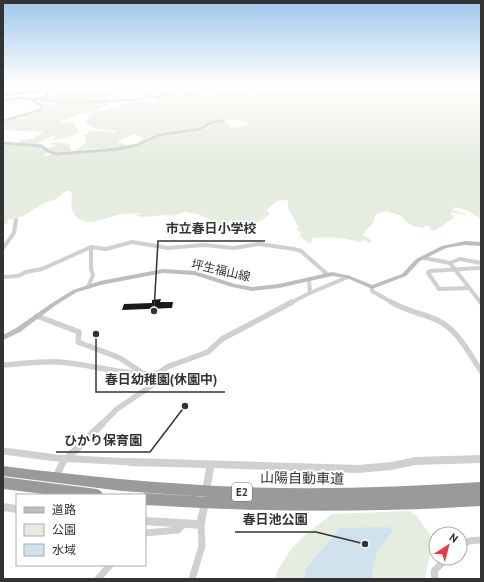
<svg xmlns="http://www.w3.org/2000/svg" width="484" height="582" font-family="'PT Sans','Noto Sans JP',sans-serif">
<rect width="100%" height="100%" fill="#fff"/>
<g fill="#e6ecdf">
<path d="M3,83H62L58,86L72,83H197L196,85L170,87L149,91L150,95L176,90H185L146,97L130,94L83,101L58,102L41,99L50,97L52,94C48,88 38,90 30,90L31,87C23,85 17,85 9,85L11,83L3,84Z"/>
<path d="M241,83H481V219L466,210L454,207L453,210L466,214V215L450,212L454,218L434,231L430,229V227L425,225L424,228L412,226L402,218V216L387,211L376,214C373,229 368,224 363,235L371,240V243L362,240L361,243C346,237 329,237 312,238L311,243H308L300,236L301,233L296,228H299L288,208V201C278,197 272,205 266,211L270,212C267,220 252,225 244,224C240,223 235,221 231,220L230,222L234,224L232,226L241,225L239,228L240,232L232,233L221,227V225L198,214L184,212L172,216L165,215L144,217L136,216L141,213C135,214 128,213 122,214C106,216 85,232 73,212C70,206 73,197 71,191H66L54,200L44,203L23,216L8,220L7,224H3V144L42,146L47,153L43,155L45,156L52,154L118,149L138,145L159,136L201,129L223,121L233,128L249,124L238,120L222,119L195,129L154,135L149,136L141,143H139L144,138L134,134L117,142L126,145L125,147L85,149L75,151L87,142L84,135L91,130L115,132L118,131L98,129L89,126L86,122L90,113H94L96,110L58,122L61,123L73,121L79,132L71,136L51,141L57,136L54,135L37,144L19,143L21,140L32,139L44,132L3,130V122L14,118L16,119L24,118L22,116L37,113L43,108L35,101C41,101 46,105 53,105C56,105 59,102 62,103C77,104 94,99 109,102L108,105L96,110L100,111C113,108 142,95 154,104L160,102L156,99L158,97Z"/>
<path d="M57,142L69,144L71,151L56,153L46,148L54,147L56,145L51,144V143Z"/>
<path d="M409,511L417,516L433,539L425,579H275L277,571L292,548L305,535L332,514Z"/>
</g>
<g fill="#cfe2ee">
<path d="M182,85H196L199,87L158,93L150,95L144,93L164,88Z"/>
<path d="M387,527L392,529V532L377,553L373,564L372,579H304L306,569L340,528Z"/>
</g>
<path fill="#1a1a1a" d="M161,299L160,302H173L172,308L122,310L124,304L152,303V300Z"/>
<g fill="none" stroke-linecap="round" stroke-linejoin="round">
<g stroke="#d0d0d0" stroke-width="2.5">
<path d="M199,83L198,85L204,88"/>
<path d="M3,95L40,91L49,93L45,97L32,100L42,107L40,110L3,121"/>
<path d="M152,138L159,135L200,129L211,123L224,120"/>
</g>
<path stroke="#d0d0d0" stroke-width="3" d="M3,143L42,146L48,151L57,154L117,149L137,145L154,137"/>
<g stroke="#d0d0d0" stroke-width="4">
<path d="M3,248L14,233L16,220"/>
<path d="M424,258L450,263L460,259L481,263"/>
<path d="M450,263L481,303"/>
<path d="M3,277L18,276L26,272L42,269L91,247L106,249L132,242L168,248L204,245L234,248L259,244L294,249L301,251L328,275"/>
<path d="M309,280L310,293"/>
<path d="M88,287L93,275L91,269V247"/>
<path d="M372,287V291L393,303"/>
<path d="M469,288L439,289L428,273L430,271L480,268"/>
<path d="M290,303L310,293L348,277"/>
</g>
<g stroke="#d0d0d0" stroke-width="5.5">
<path d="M391,302C408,312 422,313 437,320C458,330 469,353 481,371"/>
<path d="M37,316L79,332L78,342L120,358L141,372"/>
<path d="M3,365C21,364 40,361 59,362C85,363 138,379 160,372"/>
<path d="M101,425L117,409L154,384L160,372L167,367L208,352L222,339L292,302"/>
</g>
<g stroke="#d0d0d0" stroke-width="7">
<path d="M3,451L57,458L131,462"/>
<path d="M56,477L63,462L102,424"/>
<path d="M145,533L178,530L183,524"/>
<path d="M460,546L469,541L481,540"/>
<path d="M98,579L110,565"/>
<path d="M192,579L202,546L201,525"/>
<path d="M435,579L434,571L447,558"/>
</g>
<g fill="#d0d0d0" fill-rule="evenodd">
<path d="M237,83H241L134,101L62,103L18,99L3,102V100L18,97L62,101L134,99Z"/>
<path d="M481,455V463L415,465L392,470L358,473L214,468L210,491L209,494L206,495L203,494L202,491L206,468L131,466L128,465L127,462L128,459L131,458L358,465L392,462L415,457Z"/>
<path d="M205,498L208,499L209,502L204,528L201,529L145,525V517L197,520L202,499Z"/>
<path d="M3,503L17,505V513L3,511Z"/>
</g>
<path fill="#bdbdbd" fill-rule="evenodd" d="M465,241L481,242V246L465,245L446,248L420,261L406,276L372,289L347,278L332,276L279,288L252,291L232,287L194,275L163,273L101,285L77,292L56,305L20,332L3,340V335L16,328L52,303L73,290L100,281L163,269L195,271L235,284L252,287L279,284L332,272L350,276L372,285L402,274L416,259L442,246Z"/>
<g fill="#9a9a9a" fill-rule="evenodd">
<path d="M3,466C82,476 162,484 242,487C321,490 401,487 481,482V494L424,497L481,494V506C369,513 257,512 145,505V495H141L145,493L209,497L122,491L3,476Z"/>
<path d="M3,477L97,489L101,491L103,495H52L3,489Z"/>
</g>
</g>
<linearGradient id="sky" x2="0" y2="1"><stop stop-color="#9ec6ea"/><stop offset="0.51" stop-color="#fff"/><stop offset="1" stop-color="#fff" stop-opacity="0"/></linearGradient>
<rect width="484" height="164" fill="url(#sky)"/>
<g text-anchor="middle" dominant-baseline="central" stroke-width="4" stroke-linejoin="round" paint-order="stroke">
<rect fill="#fff" stroke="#707070" stroke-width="1" x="232" y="483" width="20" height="18" rx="3"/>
<g font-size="11" font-weight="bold" fill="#333">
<text x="242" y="492">E2</text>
</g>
<g font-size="12" fill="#333" stroke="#fff">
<text transform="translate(221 270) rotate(13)">坪生福山線</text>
</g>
<g font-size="14" fill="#333" stroke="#fff">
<text transform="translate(302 478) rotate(1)">山陽自動車道</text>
</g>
</g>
<path fill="none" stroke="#333" stroke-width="1.5" d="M154 311L158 241H265M96 334L96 392H225M185 406L150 452H56M365 544L316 532H235"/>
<g fill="#333" stroke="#fff" stroke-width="1.5">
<circle cx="154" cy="311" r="4"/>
<circle cx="96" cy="334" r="4"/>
<circle cx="185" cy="406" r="4"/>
<circle cx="365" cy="544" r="4"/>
</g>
<g font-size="13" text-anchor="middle" font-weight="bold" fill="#333" stroke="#fff" stroke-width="4" stroke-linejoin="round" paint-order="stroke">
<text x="211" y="233">市立春日小学校</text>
<text x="161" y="384">春日幼稚園(休園中)</text>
<text x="103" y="445">ひかり保育園</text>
<text x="275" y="524">春日池公園</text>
</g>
<rect width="484" height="582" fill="none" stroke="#333333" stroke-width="8"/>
<rect x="16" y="494" width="130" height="72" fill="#ffffff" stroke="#adadad"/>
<rect x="24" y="507" width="20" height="6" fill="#bdbdbd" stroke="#adadad"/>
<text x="52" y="514" font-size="12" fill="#333333">道路</text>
<rect x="24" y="524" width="20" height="12" fill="#e6ecdf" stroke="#adadad"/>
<text x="52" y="534" font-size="12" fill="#333333">公園</text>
<rect x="24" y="544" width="20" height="12" fill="#cfe2ee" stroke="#adadad"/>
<text x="52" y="554" font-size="12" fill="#333333">水域</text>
<g transform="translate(448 546) rotate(36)"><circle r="19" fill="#ffffff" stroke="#adadad"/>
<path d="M0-3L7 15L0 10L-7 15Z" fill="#e63946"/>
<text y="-6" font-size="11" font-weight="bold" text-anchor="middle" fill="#333333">N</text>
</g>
</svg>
